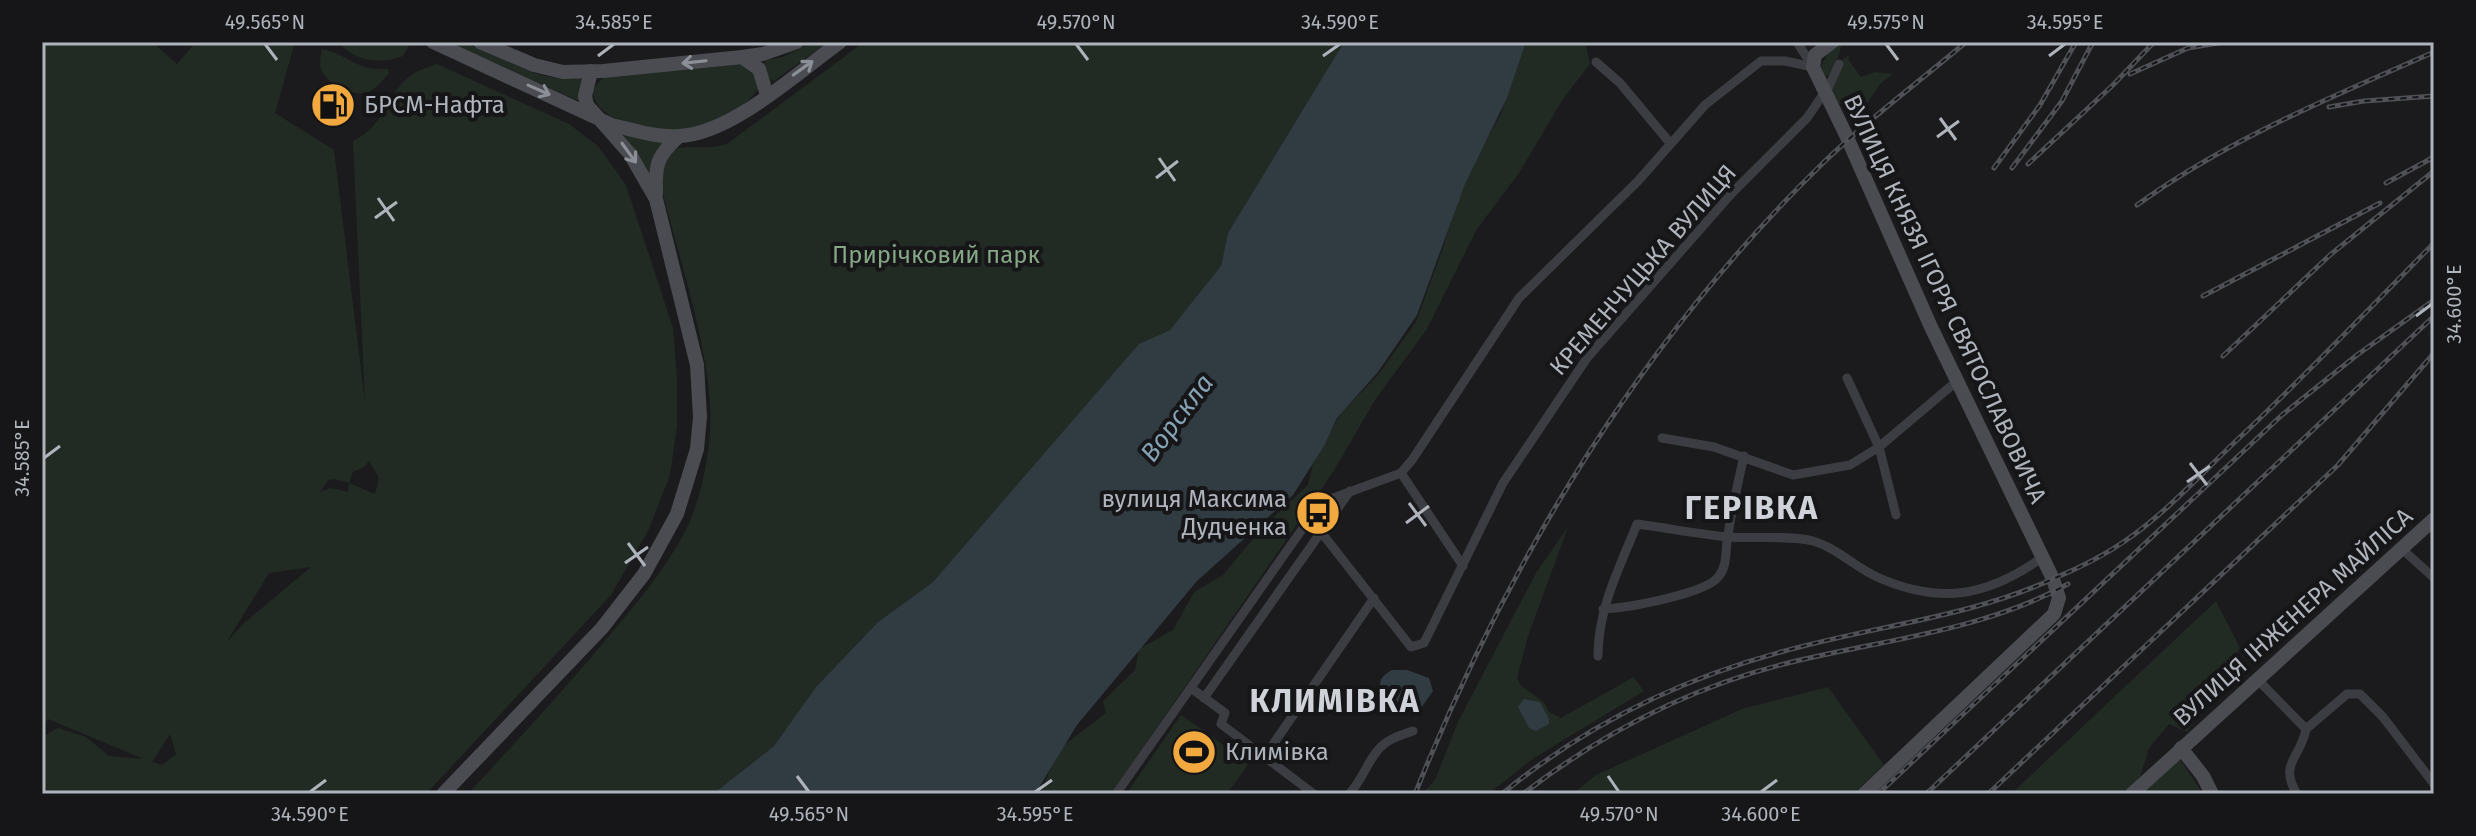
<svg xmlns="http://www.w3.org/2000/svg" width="2476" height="836" font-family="'Fira Sans',sans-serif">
<rect width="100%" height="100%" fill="#1b1b1d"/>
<g fill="#222b23" fill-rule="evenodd">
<path d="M42,42H152L177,64L196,42H295L275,113L334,150L365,402L353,141C388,125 385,92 413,74C420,69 430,67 437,64L569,124L598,146L626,185L673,328L677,378V426L670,475L648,531L611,595L426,794H42V737L58,728L86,737L109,756L144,759L48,719L42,728ZM369,461L379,478L375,494L349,483L353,472L364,467ZM334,479L349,483L348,492L330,488L320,492L328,480ZM311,567L243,624L226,643L269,573ZM170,734L176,754L162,765L152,762Z"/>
<path d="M338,42H411L403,56C380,65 354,61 338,42Z"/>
<path d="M447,42C477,42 504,61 532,72C548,78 565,79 582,79V100L579,101Z"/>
<path d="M814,42H828L774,81L769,78L763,65L767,60L782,57Z"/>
<path d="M864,42H1344L1228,233L1221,266L1201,293L1170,330L1143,342L933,582L878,622L816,687L774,746L713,794H468C516,742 564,690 610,635C639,600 671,563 690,521C704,488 713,438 710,402C704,328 679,260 662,189V167L676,148C694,145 709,150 727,144Z"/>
<path d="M1526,42H1585L1590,64L1563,99L1519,173L1477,229L1427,329L1375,400L1333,472L1111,794H1040L1059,749L1106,713L1103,701L1135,670L1139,649L1173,630L1194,592L1223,575L1262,528L1308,485L1313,464L1341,413L1378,375L1416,322L1443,248L1463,183L1501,114Z"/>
<path d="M1839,42H1842L1839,55L1828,76L1821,77L1819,69L1829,52Z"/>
<path d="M322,49C348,54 355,71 388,69L389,73C382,81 375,91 364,93C351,96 325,82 321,69C319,62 321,55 322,49Z"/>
<path d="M1850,55L1848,59L1861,77L1875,72L1893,74L1881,83L1866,105L1858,107L1836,103L1831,90L1843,59Z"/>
<path d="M740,64L751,67L758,89C744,109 718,124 694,128C666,134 592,126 593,89L604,77Z"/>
<path d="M614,128L664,141L651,178Z"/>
<path d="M1568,527L1528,636L1517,678L1521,686L1544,702L1549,712L1561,718L1634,677L1644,691L1534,758L1488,794H1422L1435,780L1458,722L1536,573Z"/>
<path d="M2216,601L2240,648L2187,732L2169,724L2149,748L2140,777L2122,794H2011Z"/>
<path d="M1828,687L1884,765L1853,794H1573L1596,775L1742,709Z"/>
<path d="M1181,715L1236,754L1238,752L1249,763L1227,794H1126Z"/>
<path d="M2180,759L2203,794H2143Z"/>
</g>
<g fill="#303b42">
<path d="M1344,42H1526L1507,98L1465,184L1417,315L1378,372L1337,418L1324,446L1293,495L1197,581L1077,725L1035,794H713L774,746L816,687L878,622L933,582L1139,344L1170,330L1221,266L1228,233Z"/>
<path d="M1392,670H1407L1429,678L1433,691L1421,708L1396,704L1381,693C1378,681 1381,676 1392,670Z"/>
<path d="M1524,699L1540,702L1549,719V724L1536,731L1529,728L1518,707Z"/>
</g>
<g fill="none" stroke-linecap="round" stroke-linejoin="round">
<g stroke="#3c3d42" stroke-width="9">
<path d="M1797,42L1813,67"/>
<path d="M1596,62L1620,83L1670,143"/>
<path d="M1825,95L1839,64"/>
<path d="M1847,378L1879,447L1896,515"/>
<path d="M1662,438L1714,447L1793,475L1850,465L1879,447L1957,381"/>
<path d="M1401,473L1463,566"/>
<path d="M1321,532L1411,647L1424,643L1503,483L1587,358L1732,193L1807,118L1824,93"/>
<path d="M2402,549L2434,578"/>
<path d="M1603,609C1626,608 1707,594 1719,576C1728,565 1725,548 1728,535C1732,508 1738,482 1744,456"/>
<path d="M1598,656C1598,608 1620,567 1637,524C1667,528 1698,534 1728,537C1753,539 1791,535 1813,541C1837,548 1855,567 1877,577C1940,605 1987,597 2043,557"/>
<path d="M2257,679L2306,729L2347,694H2360L2383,717L2434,784"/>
<path d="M1191,688L1225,713L1221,724L1314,794"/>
<path d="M1204,698L1350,491"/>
<path d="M1265,756L1374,598"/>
<path d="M1116,794L1310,518L1325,501L1401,473L1412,460L1519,298L1638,181L1705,105L1761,61H1785L1813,67"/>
<path d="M1349,794C1363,779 1366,764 1378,750C1387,739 1401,735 1413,731"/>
<path d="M2297,794C2278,763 2301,758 2306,729"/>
</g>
<g stroke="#4a4c52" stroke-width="14">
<path d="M433,42L612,125C634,130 657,138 680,136C732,133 797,73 840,42"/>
<path d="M480,42L534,65L563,72L603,71L742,57L763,54L797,42"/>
<path d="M1832,42L1815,55L1813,67L1846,135L1931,327L2053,579L2059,598L2054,614L1864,794"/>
<path d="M742,57L759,69L767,95"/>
<path d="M656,194C655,166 656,157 678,137"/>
<path d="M2181,748L2203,776L2212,794"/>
<path d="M443,794L602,628L644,574L677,514L697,449L700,417L697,365L656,199L630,154L587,105L585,96L591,71"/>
<path d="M2132,794L2434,519"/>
</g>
<g stroke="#4f5157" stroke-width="5">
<g id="rail">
<path d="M2130,74L2188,48L2224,42"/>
<path d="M2329,107L2364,101L2434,96"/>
<path d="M2028,164L2113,85L2154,42"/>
<path d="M1994,168L2040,105L2076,42"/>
<path d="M2012,168L2062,101L2093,42"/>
<path d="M2386,183L2434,157"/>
<path d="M2137,205C2228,139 2332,97 2434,52"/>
<path d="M2203,296L2380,203"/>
<path d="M2223,356L2330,255L2434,171"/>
<path d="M1415,794C1508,561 1642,339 1823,163C1867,120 1919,82 1966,42"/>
<path d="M1502,794C1584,726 1678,680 1781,652C1872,626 1968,618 2055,578C2079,568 2103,556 2125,541C2166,513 2201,474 2237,440C2305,376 2369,309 2434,243"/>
<path d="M1523,794C1602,733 1691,687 1788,663C1881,640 1983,631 2068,584"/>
<path d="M1878,794L2282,415L2357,355L2434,300"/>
<path d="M1926,794L2434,316"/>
<path d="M1988,794L2338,465L2434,353"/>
</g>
</g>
<use href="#rail" stroke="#161618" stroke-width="2" stroke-dasharray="6" stroke-linecap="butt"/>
</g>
<defs><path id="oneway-shaft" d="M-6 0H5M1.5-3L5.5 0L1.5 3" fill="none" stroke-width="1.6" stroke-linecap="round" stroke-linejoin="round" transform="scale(2)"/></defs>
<g stroke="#8b8f97">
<use href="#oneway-shaft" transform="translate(694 62) rotate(174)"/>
<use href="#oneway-shaft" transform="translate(803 68) rotate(-36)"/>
<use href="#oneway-shaft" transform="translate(539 90) rotate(24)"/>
<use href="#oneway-shaft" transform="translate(629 153) rotate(54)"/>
</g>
<path fill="none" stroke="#aeb3bc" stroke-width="3" d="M265,44L277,60M1076,44L1088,60M1886,44L1898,60M598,56L614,44M1323,56L1340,44M2049,56L2065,44M1940,118L1956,140M1937,137L1959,121M1159,158L1175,181M1156,178L1178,161M378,198L394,221M375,218L397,202M2416,316L2432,304M44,458L60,446M2190,463L2207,485M2187,482L2210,466M1409,503L1426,526M1406,523L1429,506M628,543L645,566M625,563L648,547M797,776L809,792M1608,776L1619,792M310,792L326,780M1035,792L1052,780M1761,792L1777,780"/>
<defs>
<g id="fuel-disc" transform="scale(2.3)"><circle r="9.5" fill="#f1a93f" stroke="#161618"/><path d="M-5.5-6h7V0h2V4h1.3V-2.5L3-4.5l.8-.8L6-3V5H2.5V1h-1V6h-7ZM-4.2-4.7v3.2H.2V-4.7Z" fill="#111"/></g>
<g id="bus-disc" transform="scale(2.3)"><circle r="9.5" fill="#f1a93f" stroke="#161618"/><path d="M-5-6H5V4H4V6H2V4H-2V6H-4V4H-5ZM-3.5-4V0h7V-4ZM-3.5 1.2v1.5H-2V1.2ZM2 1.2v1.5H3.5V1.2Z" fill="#111"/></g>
<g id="stadium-disc" transform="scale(2.3)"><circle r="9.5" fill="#f1a93f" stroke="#161618"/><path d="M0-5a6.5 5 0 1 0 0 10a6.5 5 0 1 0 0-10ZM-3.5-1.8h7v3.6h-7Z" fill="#111"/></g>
</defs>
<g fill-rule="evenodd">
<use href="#fuel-disc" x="333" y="105"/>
<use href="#bus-disc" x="1318" y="513"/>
<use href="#stadium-disc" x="1194" y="752"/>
</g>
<g text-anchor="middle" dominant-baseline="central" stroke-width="8" stroke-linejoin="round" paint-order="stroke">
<g font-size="24" fill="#aeb3bc" stroke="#161618" text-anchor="start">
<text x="364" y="105">БРСМ-Нафта</text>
<text x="1287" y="499" text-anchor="end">вулиця Максима<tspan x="1287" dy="28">Дудченка</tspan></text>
<text x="1225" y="752">Климівка</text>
</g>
<g font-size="24" fill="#85a785" stroke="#161618">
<text x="936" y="255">Прирічковий парк</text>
</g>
<g font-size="24" fill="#aeb3bc" stroke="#161618">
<text transform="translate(1643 270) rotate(-49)">КРЕМЕНЧУЦЬКА ВУЛИЦЯ</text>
<text transform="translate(1945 299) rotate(65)">ВУЛИЦЯ КНЯЗЯ ІГОРЯ СВЯТОСЛАВОВИЧА</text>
<text transform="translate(2293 617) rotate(-42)">ВУЛИЦЯ ІНЖЕНЕРА МАЙЛІСА</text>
</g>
<g font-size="26" font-style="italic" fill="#86a3b6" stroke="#161618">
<text transform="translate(1177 418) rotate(-53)">Ворскла</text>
</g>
<g font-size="32" font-weight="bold" letter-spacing="2" fill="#cfd2d8" stroke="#161618">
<text x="1752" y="508">ГЕРІВКА</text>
<text x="1335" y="701">КЛИМІВКА</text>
</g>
</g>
<rect width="2476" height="836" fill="none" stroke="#161618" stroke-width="88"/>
<rect x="44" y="44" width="2388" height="748" fill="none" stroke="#aeb3bc" stroke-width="3"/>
<g font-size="20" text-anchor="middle" fill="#aeb3bc">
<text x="265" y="29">49.565°N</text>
<text x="614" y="29">34.585°E</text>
<text x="1076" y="29">49.570°N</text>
<text x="1340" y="29">34.590°E</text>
<text x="1886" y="29">49.575°N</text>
<text x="2065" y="29">34.595°E</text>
<text transform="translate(2454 304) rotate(-90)" y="7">34.600°E</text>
<text transform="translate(22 458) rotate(-90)" y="7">34.585°E</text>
<text x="310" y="821">34.590°E</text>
<text x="809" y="821">49.565°N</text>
<text x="1035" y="821">34.595°E</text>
<text x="1619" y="821">49.570°N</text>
<text x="1761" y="821">34.600°E</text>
</g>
</svg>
